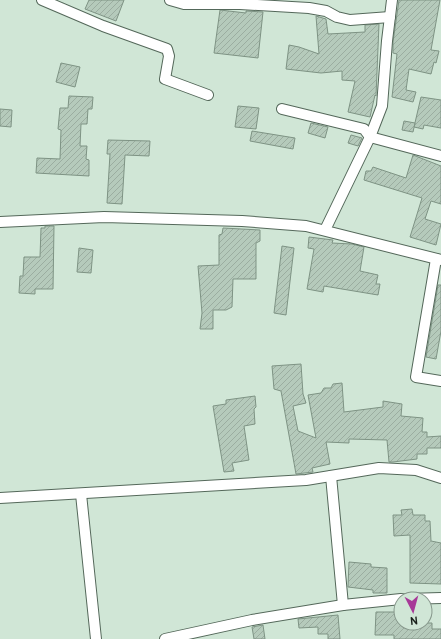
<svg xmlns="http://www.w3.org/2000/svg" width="441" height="639" font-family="Overpass,sans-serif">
<defs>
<pattern id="building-hatch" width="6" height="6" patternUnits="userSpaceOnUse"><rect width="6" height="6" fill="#b5cabb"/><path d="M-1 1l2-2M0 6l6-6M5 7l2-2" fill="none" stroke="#9bada0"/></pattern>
</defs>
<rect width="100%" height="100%" fill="#d0e6d6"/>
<g fill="url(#building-hatch)" stroke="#7e9384">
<path d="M89,0H124L116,21L85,9Z"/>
<path d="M399,0H440L431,50L439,51L436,63L434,62L431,74L409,69L406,90L416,92L413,102L392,97L397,54L393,53V42Z"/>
<path d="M220,10L246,13V11L263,12L258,58L214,53Z"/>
<path d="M316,16L326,19L328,34L365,32V25L379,24L376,96L375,95L370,117L348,112L355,81L342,80V71L321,73L286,69L289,45L299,47L319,54Z"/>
<path d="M61,63L80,67L75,87L56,82Z"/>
<path d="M69,96L93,97L92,109H88L87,124H81L80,146H87L86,159L89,160V176L36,173L37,158L60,159L61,130L58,129L60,108H68Z"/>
<path d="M421,97L441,100V128L424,125L423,129L414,127Z"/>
<path d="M238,106L259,108L256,129L235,127Z"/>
<path d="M0,109L12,110L11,127L0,126Z"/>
<path d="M404,121L415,123L413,132L402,130Z"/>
<path d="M311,123L328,127L325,138L308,133Z"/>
<path d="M252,131L295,138L293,149L250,141Z"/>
<path d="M351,135L362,138L358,146L348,143Z"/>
<path d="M108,140L150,141L149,156L125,155L122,204L107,203L110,154H107Z"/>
<path d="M413,155L441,166V204L431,201L425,219L441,224L436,245L410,237L422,198L364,180L366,171H371L373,167L406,178Z"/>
<path d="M45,226H54L53,289H35V294L19,293L20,276H23L24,257H40L41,228H45Z"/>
<path d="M223,228L260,230V241L256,243V279H233L232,307L226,310H213V329H200L202,313L198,266L219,265V235L222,234Z"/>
<path d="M309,237L333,240L332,243L352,244L364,247L360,271L378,275L376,284H380L378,295L324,286L323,292L307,289L314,249L308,248Z"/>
<path d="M282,246L294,248L286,315L274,313Z"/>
<path d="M79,248L93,250L91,273L77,272Z"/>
<path d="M438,285H441V331L436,359L426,357Z"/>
<path d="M301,364L303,394L306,403L293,406L298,431L316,438L308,395L321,393L324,388H331L333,384L342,383L344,412L383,407V401L402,404L401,416L423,418L422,432H427V437L441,436V448H427V454H417V459L393,462H389L387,440L349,439V443L326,442L330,464L312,468L313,472L296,474L281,391L274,389L272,366Z"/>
<path d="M255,396L256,407L254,409L255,424L244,426L249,460L232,463L234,471L224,472L213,406L226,404V400Z"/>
<path d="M412,509L413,515H425V521H430L431,541L441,543V584L410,583V535L394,536L393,515H402L401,510Z"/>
<path d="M349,562L371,564V567L387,568V593H373V590L348,587Z"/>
<path d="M376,612H401V623H432V629H441V639H394V635H375Z"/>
<path d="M338,615L340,639H328V634H318V627L299,628L298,619Z"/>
<path d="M263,625L265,639H254L252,627Z"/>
</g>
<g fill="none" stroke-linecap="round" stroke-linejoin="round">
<g stroke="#54685a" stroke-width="12">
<g id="minor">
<path d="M42,0L103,26L167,49L169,56L165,79L208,95"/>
<path d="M170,0L184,4H240L309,8L326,11L337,17L350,20L390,17"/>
<path d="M282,109L364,129L370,137L441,156"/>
<path d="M0,222L104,217L242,221L306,226L441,260"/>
<path d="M325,230L370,137L382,106L387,41L392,0"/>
<path d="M436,259L416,377L441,381"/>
<path d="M331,476L343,605"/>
<path d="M81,494L96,639"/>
<path d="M0,498L306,480L379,468L416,470L441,478"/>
<path d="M406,599L441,598"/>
<path d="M165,639L252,620L343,605L401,599"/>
</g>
</g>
<use href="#minor" stroke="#fff" stroke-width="10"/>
</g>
<g transform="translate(413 611) rotate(174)"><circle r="19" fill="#d0e6d6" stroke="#86978b"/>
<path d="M0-3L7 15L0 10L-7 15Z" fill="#a73998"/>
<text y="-6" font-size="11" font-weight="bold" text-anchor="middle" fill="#18201a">N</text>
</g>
</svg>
